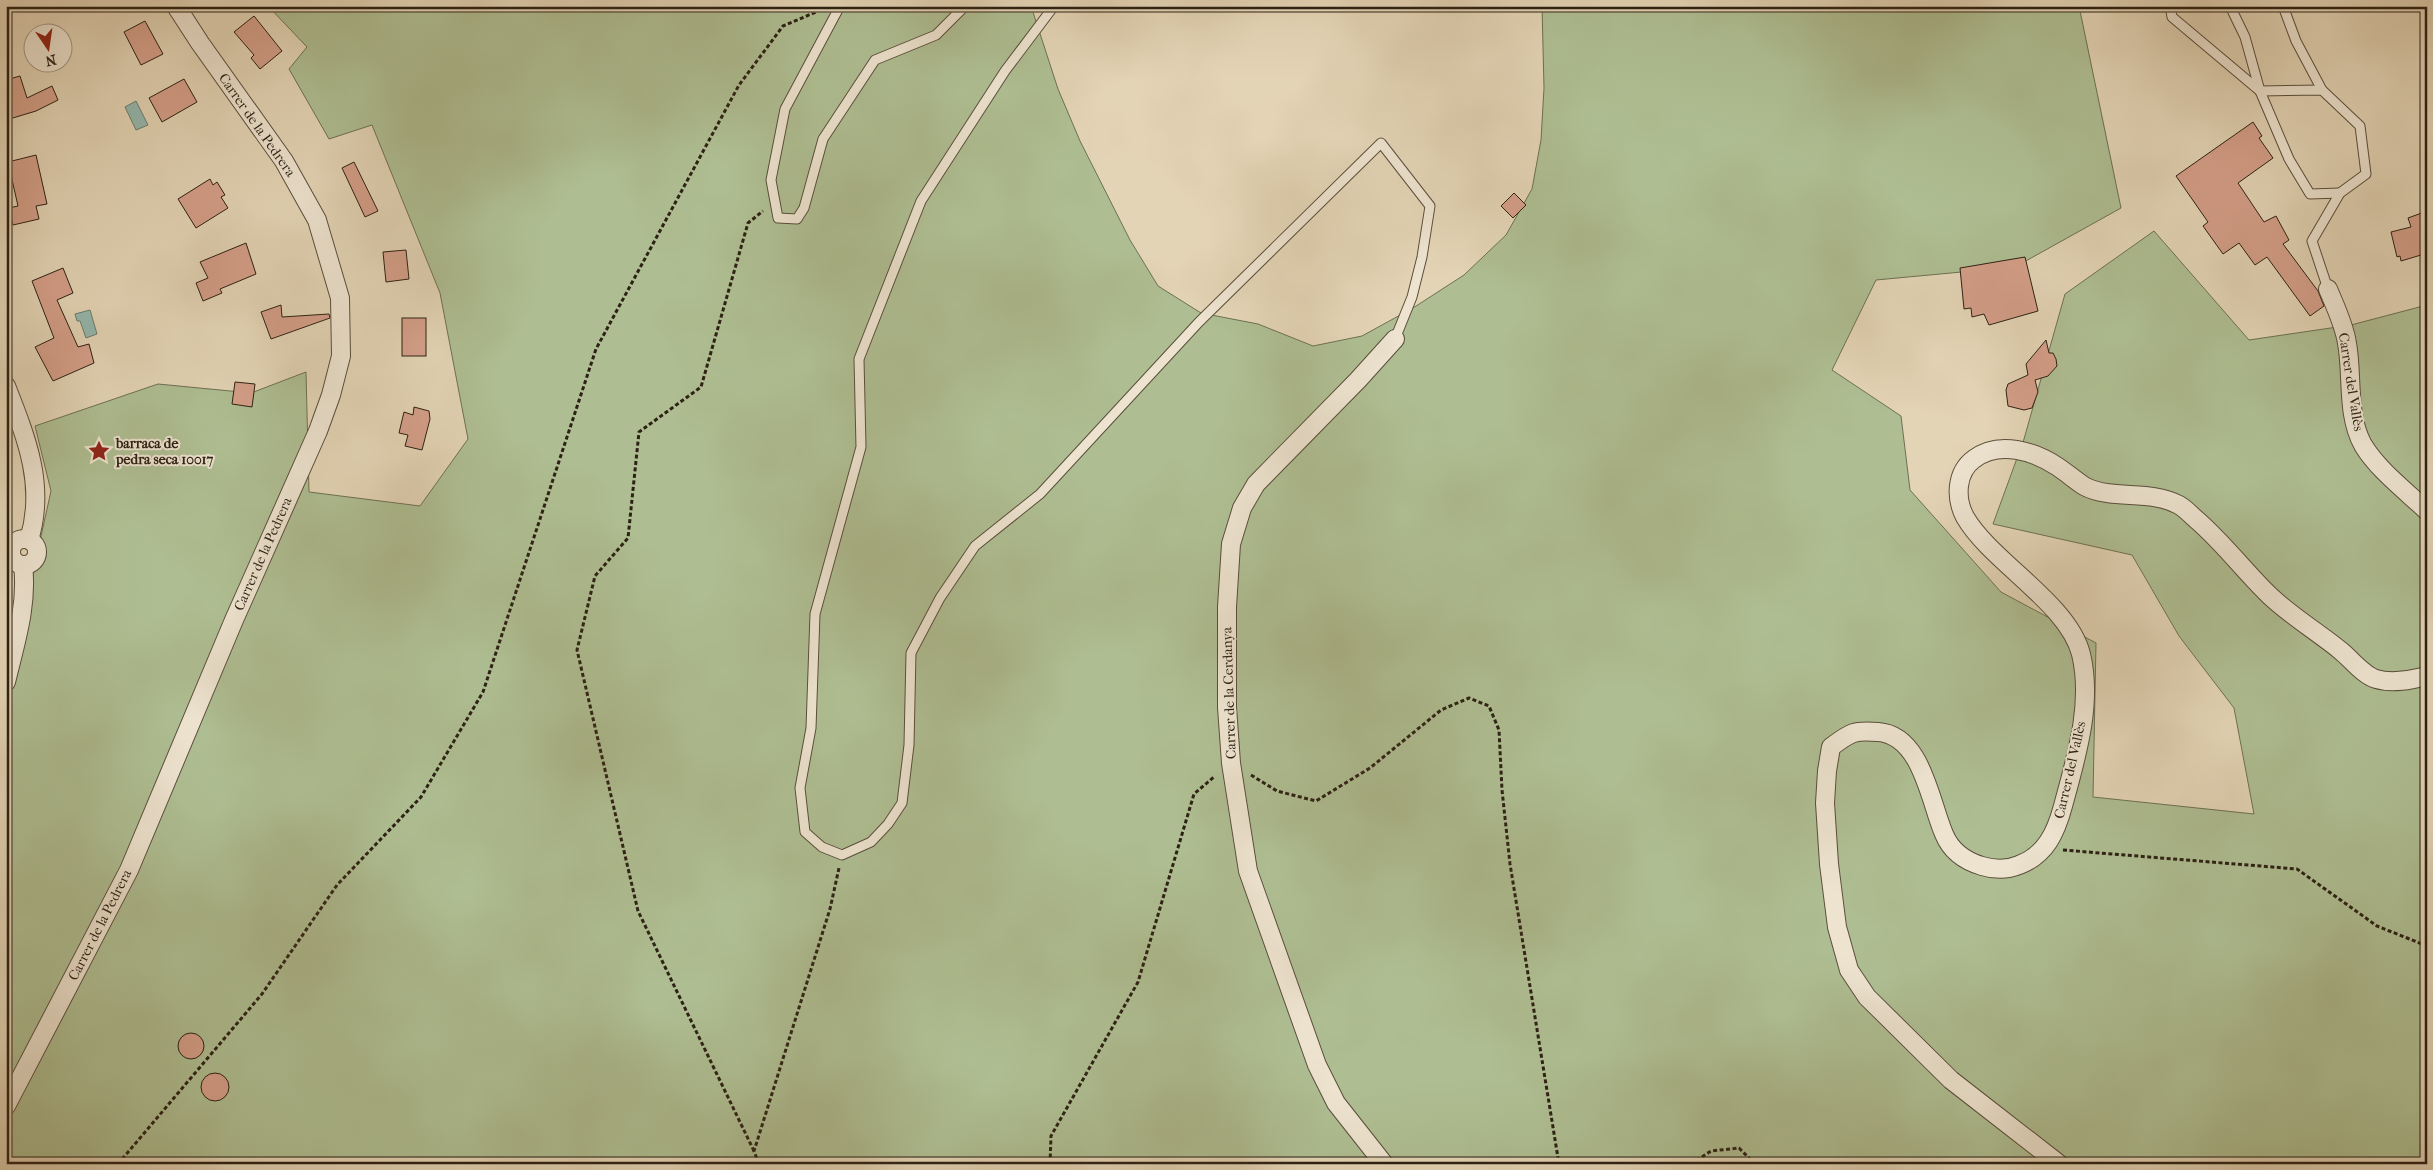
<svg xmlns="http://www.w3.org/2000/svg" width="2433" height="1170" font-family="'IM FELL French Canon',serif">
<rect width="100%" height="100%" fill="#e3d4b5"/>
<filter id="stains"><feTurbulence type="fractalNoise" baseFrequency=".004" numOctaves="4"/><feColorMatrix values="0 0 0 0 .2 0 0 0 0 .09 0 0 0 0 .02 0 0 0 .5 -.17"/></filter>
<radialGradient id="worn" r=".72"><stop offset=".6" stop-color="#630" stop-opacity="0"/><stop offset="1" stop-color="#630" stop-opacity=".3"/></radialGradient>
<path fill="#aebe92" stroke="#6d7053" d="M268,6H1031L1058,89L1080,141L1130,240L1158,286L1201,313L1258,324L1313,346L1362,336L1413,308L1464,275L1506,235L1532,189L1541,140L1544,88L1542,6H2079L2121,208L2015,267L1876,280L1832,370L1901,416L1910,490L2001,592L2096,643L2093,797L2254,814L2234,708L2179,636L2132,555L1993,524L2024,439L2065,294L2154,231L2249,340L2351,325L2427,305V1164H6V694L51,491L35,426L158,384L251,393L306,372L309,492L420,506L468,439L440,293L372,125L329,139L289,69L307,47Z"/>
<g fill="#95b8ae" stroke="#6b7c70">
<path d="M136,101L148,125L136,130L125,107Z"/>
<path d="M90,310L97,334L86,338L80,321H77L75,314Z"/>
</g>
<g fill="#d49f89" stroke="#2c2114">
<path d="M254,16L282,51L260,69L251,58L254,55L234,32Z"/>
<path d="M145,21L163,54L141,65L124,32Z"/>
<path d="M20,76L27,98L52,86L58,100L36,111L6,120V80Z"/>
<path d="M184,79L197,102L162,122L149,98Z"/>
<path d="M2253,122L2262,136L2259,138L2273,158L2238,183L2264,222L2276,216L2289,240L2283,244L2318,291L2324,306L2310,316L2267,257L2255,265L2239,243L2223,254L2203,226L2208,222L2176,176Z"/>
<path d="M36,155L47,204L36,206L39,219L13,225L9,208L18,206L8,162Z"/>
<path d="M354,162L378,211L365,217L342,168Z"/>
<path d="M210,179L213,185L217,182L225,195L221,197L228,208L196,228L178,199Z"/>
<path d="M1514,193L1526,205L1513,218L1501,206Z"/>
<path d="M2427,211V266H2425L2421,255L2401,261L2400,256L2397,257L2391,232L2411,227L2408,218Z"/>
<path d="M246,243L256,274L220,289L222,293L203,301L196,283L208,278L200,262Z"/>
<path d="M406,250L409,279L386,282L383,252Z"/>
<path d="M2025,257L2038,311L1989,325L1984,314L1972,317L1971,308L1964,309L1960,268Z"/>
<path d="M63,268L73,293L57,300L78,347L89,344L94,363L53,381L35,347L54,338L32,281Z"/>
<path d="M281,305L282,317L329,314L330,318L271,339L261,312Z"/>
<rect x="402" y="318" width="24" height="38"/>
<path d="M2046,340L2049,353H2053L2056,359L2057,366L2048,376L2035,380L2038,392L2032,408L2024,410L2008,406L2006,390L2008,384L2028,375L2026,364Z"/>
<path d="M235,382L255,384L252,407L232,404Z"/>
<path d="M414,407L429,411L430,419L422,450L405,446L408,435L399,433L404,412L413,415Z"/>
<circle cx="191" cy="1046" r="13"/>
<circle cx="215" cy="1087" r="14"/>
</g>
<g fill="none" stroke-linecap="round" stroke-linejoin="round">
<g stroke="#5a4e3c" stroke-width="11">
<g id="service">
<path d="M840,6L785,109L771,180L778,218L797,219L804,208L823,139L875,60L936,35L965,6"/>
<path d="M1054,6L1005,71L921,201L859,359L861,447L815,614L811,728L800,788L805,832L822,847L842,855L871,842L888,824L902,803L909,745L911,653L940,598L975,546L1040,494L1199,322L1381,143L1430,206L1422,257L1412,297L1395,339"/>
<path d="M2170,6L2172,17L2260,91L2322,90L2360,126L2366,174L2340,193L2312,241L2328,289"/>
<path d="M2230,6L2245,37L2260,91L2289,159L2310,194L2340,193"/>
<path d="M2283,6L2296,41L2322,90"/>
</g>
</g>
<g stroke="#5a4e3c" stroke-width="20">
<g id="minor">
<path d="M2328,289C2335,306 2344,324 2347,343C2353,376 2346,414 2363,445C2378,470 2406,491 2427,511"/>
<path d="M6,386C26,437 46,485 29,540"/>
<circle cx="24" cy="552" r="13"/>
<path d="M6,682C15,644 28,605 23,565"/>
<path d="M6,1106L129,870L234,620L318,431L331,395L341,356L340,298L317,220L284,161L200,43L176,6"/>
<path d="M1384,1164L1336,1103L1317,1065L1248,871L1231,763L1227,707V607L1231,544L1242,508L1256,484L1358,380L1395,339"/>
<path d="M2059,1164L1951,1080L1867,997L1849,970L1837,927L1829,864L1825,803L1827,771L1831,747C1851,732 1854,730 1878,732C1922,735 1930,802 1944,834C1951,851 1965,861 1982,866C1995,870 2007,870 2019,865C2046,855 2056,832 2063,806C2076,758 2093,704 2081,654C2068,603 1991,562 1965,517C1955,498 1956,472 1974,459C1999,440 2034,451 2058,467C2067,473 2075,480 2084,486C2112,501 2150,489 2179,505C2186,509 2192,516 2198,521C2223,543 2242,568 2265,591C2287,614 2317,631 2341,651C2351,659 2363,675 2376,679C2392,684 2411,680 2427,676"/>
</g>
</g>
<g stroke="#2c2114" stroke-width="3" stroke-dasharray="4 2.5" stroke-linecap="butt">
<path d="M1251,775L1277,791L1316,801L1370,768L1441,710L1469,698L1489,706L1499,730L1502,790L1510,864L1559,1164"/>
<path d="M2063,850L2297,869L2377,926L2427,946"/>
<path d="M754,1151L638,911L577,650L595,576L628,538L639,432L701,387L748,223L763,211"/>
<path d="M118,1164L262,994L337,885L421,797L483,692L596,349L739,85L783,26L823,9"/>
<path d="M759,1164L754,1151L830,909L839,868"/>
<path d="M1050,1164L1051,1136L1138,982L1194,794L1215,776"/>
<path d="M1691,1164L1711,1151L1739,1148L1755,1164"/>
</g>
<use href="#service" stroke="#ede3cf" stroke-width="9"/>
<use href="#minor" stroke="#ede3cf" stroke-width="18"/>
</g>
<defs>
<g id="sight-bare" transform="scale(1.725)"><path d="M0-6L1.8-2.2L6-1.7L2.9 1.2L3.7 5.4L0 3.3L-3.7 5.4L-2.9 1.2L-6-1.7L-1.8-2.2Z" fill="#8f2418" stroke="#ede3cf" stroke-width="2.5" paint-order="stroke"/></g>
</defs>
<g fill-rule="evenodd">
<use href="#sight-bare" x="99" y="451"/>
</g>
<g text-anchor="middle" dominant-baseline="central" stroke-width="4" stroke-linejoin="round" paint-order="stroke">
<g font-size="14" fill="#2c2114" stroke="#ede3cf">
<text transform="translate(257 125) rotate(55)">Carrer de la Pedrera</text>
<text transform="translate(2351 382) rotate(81)">Carrer del Vallès</text>
<text transform="translate(263 554) rotate(-66)">Carrer de la Pedrera</text>
<text transform="translate(1229 693) rotate(-92)">Carrer de la Cerdanya</text>
<text transform="translate(2070 770) rotate(-77)">Carrer del Vallès</text>
<text transform="translate(100 925) rotate(-63)">Carrer de la Pedrera</text>
</g>
<g font-size="14" font-weight="bold" fill="#2c2114" stroke="#ede3cf" text-anchor="start">
<text x="116" y="443">barraca de<tspan x="116" dy="16">pedra seca 10017</tspan></text>
</g>
</g>
<rect width="2433" height="1170" fill="none" stroke="#e3d4b5" stroke-width="25"/>
<rect x="8" y="8" width="2418" height="1155" fill="none" stroke="#2c2114" stroke-width="2.5"/>
<rect x="12" y="12" width="2408" height="1145" fill="none" stroke="#2c2114"/>
<g transform="translate(48 48) rotate(167)"><circle r="24" fill="#ede3cf" stroke="#a09584"/>
<path d="M0-4L9 19L0 12L-9 19Z" fill="#8f2418"/>
<text y="-8" font-size="14" font-weight="bold" text-anchor="middle" fill="#2c2114">N</text>
</g>
<rect width="100%" height="100%" filter="url(#stains)"/>
<rect width="100%" height="100%" fill="url(#worn)"/>
</svg>
